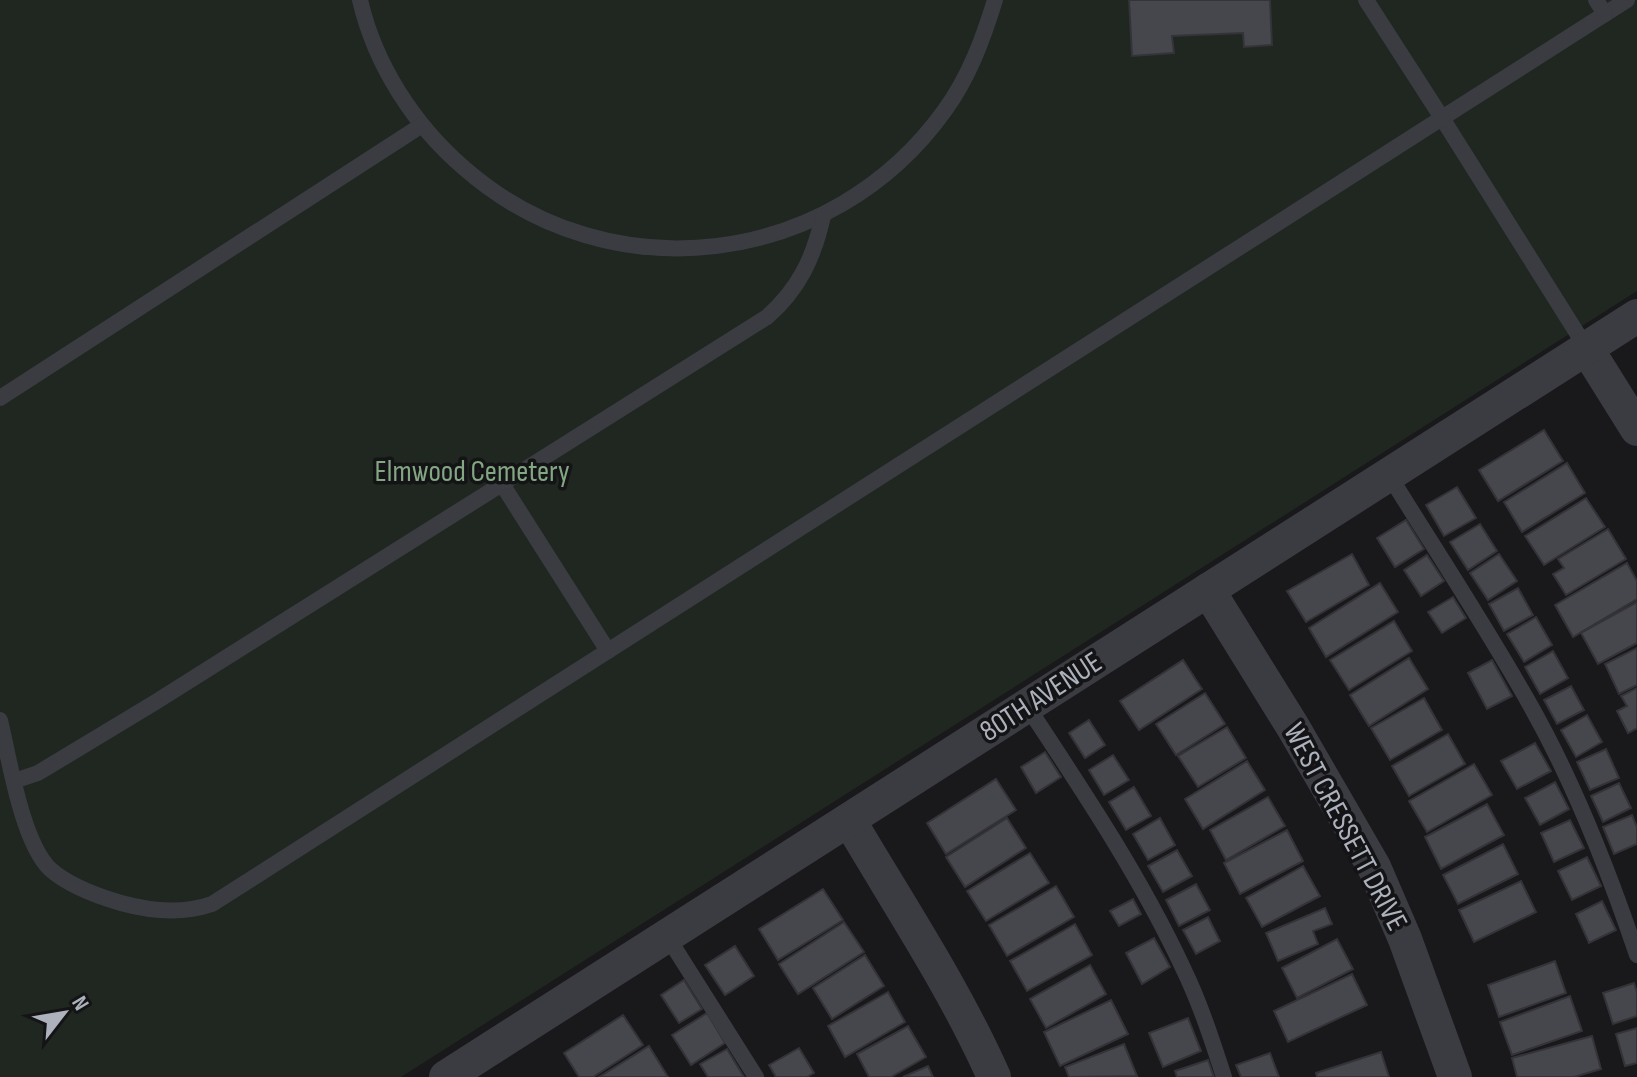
<svg xmlns="http://www.w3.org/2000/svg" width="1637" height="1077" font-family="'Sofia Sans Condensed',sans-serif">
<rect width="100%" height="100%" fill="#19191c"/>
<path fill="#1f2720" d="M0,0H1637V291L401,1077H0Z"/>
<g fill="#46474c" stroke="#333338" stroke-width="2">
<path d="M1129,0H1270L1272,45L1244,47L1243,33L1172,36L1174,53L1132,56Z"/>
<path d="M1544,430L1563,461L1498,501L1479,470Z"/>
<path d="M1567,463L1585,493L1522,532L1504,502Z"/>
<path d="M1457,487L1476,518L1444,536L1426,505Z"/>
<path d="M1586,498L1605,527L1544,565L1525,536Z"/>
<path d="M1406,520L1424,549L1395,567L1377,538Z"/>
<path d="M1480,524L1497,551L1468,570L1450,542Z"/>
<path d="M1608,529L1626,559L1566,595L1553,574L1564,568L1558,559Z"/>
<path d="M1352,554L1369,585L1306,622L1287,591Z"/>
<path d="M1499,554L1517,581L1488,600L1470,573Z"/>
<path d="M1427,555L1444,581L1421,596L1404,570Z"/>
<path d="M1627,563L1637,581V599L1573,637L1555,605Z"/>
<path d="M1380,583L1398,612L1326,657L1309,628Z"/>
<path d="M1518,588L1533,615L1504,631L1489,604Z"/>
<path d="M1453,597L1466,618L1442,633L1428,612Z"/>
<path d="M1637,602V643L1598,664L1581,633Z"/>
<path d="M1536,617L1552,645L1524,662L1507,634Z"/>
<path d="M1394,621L1412,651L1349,690L1330,660Z"/>
<path d="M1637,648V685L1619,694L1605,664Z"/>
<path d="M1553,651L1568,678L1540,694L1525,667Z"/>
<path d="M1409,658L1428,689L1369,726L1350,695Z"/>
<path d="M1183,660L1202,689L1139,730L1120,701Z"/>
<path d="M1492,660L1512,696L1487,709L1468,673Z"/>
<path d="M1571,686L1584,710L1557,724L1544,700Z"/>
<path d="M1637,688V728L1628,733L1617,711L1627,706L1621,696Z"/>
<path d="M1205,693L1225,724L1176,755L1156,724Z"/>
<path d="M1424,698L1442,730L1390,760L1371,728Z"/>
<path d="M1587,715L1602,742L1576,757L1561,730Z"/>
<path d="M1089,720L1105,745L1085,758L1069,733Z"/>
<path d="M1227,727L1246,758L1198,787L1178,756Z"/>
<path d="M1448,734L1465,764L1409,796L1392,766Z"/>
<path d="M1535,743L1551,771L1517,789L1501,761Z"/>
<path d="M1606,749L1619,778L1590,790L1577,762Z"/>
<path d="M1045,752L1061,777L1036,793L1021,767Z"/>
<path d="M1113,755L1129,780L1104,795L1089,770Z"/>
<path d="M1247,761L1265,790L1203,829L1185,799Z"/>
<path d="M1474,764L1492,795L1427,832L1409,801Z"/>
<path d="M996,779L1016,810L946,854L927,823Z"/>
<path d="M1555,782L1569,809L1540,825L1525,798Z"/>
<path d="M1619,783L1631,808L1603,822L1591,796Z"/>
<path d="M1134,787L1151,816L1126,830L1109,802Z"/>
<path d="M1268,797L1285,826L1226,860L1210,830Z"/>
<path d="M1487,804L1504,835L1441,869L1425,837Z"/>
<path d="M1632,815L1637,827V844L1614,854L1603,827Z"/>
<path d="M1007,818L1026,848L965,887L946,857Z"/>
<path d="M1160,818L1175,845L1148,860L1133,834Z"/>
<path d="M1570,820L1584,848L1554,862L1541,833Z"/>
<path d="M1287,830L1303,861L1240,894L1224,863Z"/>
<path d="M1503,844L1518,874L1458,904L1443,875Z"/>
<path d="M1177,850L1192,876L1163,892L1148,866Z"/>
<path d="M1030,853L1049,883L986,921L967,891Z"/>
<path d="M1587,857L1601,886L1572,900L1558,871Z"/>
<path d="M1303,866L1320,896L1262,927L1246,898Z"/>
<path d="M1521,881L1536,912L1474,942L1459,910Z"/>
<path d="M1196,884L1210,910L1179,926L1166,900Z"/>
<path d="M1056,886L1074,917L1007,956L989,925Z"/>
<path d="M823,889L843,920L778,960L759,929Z"/>
<path d="M1133,899L1141,914L1119,926L1110,911Z"/>
<path d="M1602,901L1616,930L1589,943L1576,914Z"/>
<path d="M1325,908L1332,924L1313,931L1318,944L1278,961L1266,933Z"/>
<path d="M1208,917L1220,941L1196,954L1183,930Z"/>
<path d="M844,922L864,952L798,994L779,964Z"/>
<path d="M1075,924L1092,955L1027,991L1010,961Z"/>
<path d="M1154,938L1170,967L1142,984L1126,953Z"/>
<path d="M1337,939L1353,969L1297,998L1282,968Z"/>
<path d="M735,946L754,976L725,995L705,965Z"/>
<path d="M865,955L884,986L832,1019L813,988Z"/>
<path d="M1555,961L1566,993L1499,1017L1488,985Z"/>
<path d="M1090,965L1106,994L1046,1028L1030,999Z"/>
<path d="M1352,974L1367,1005L1288,1042L1274,1011Z"/>
<path d="M684,980L702,1009L679,1023L661,995Z"/>
<path d="M1634,983L1637,992V1016L1613,1024L1603,993Z"/>
<path d="M888,992L905,1022L845,1057L828,1026Z"/>
<path d="M1570,996L1582,1031L1512,1055L1500,1022Z"/>
<path d="M1111,1000L1128,1034L1060,1066L1044,1032Z"/>
<path d="M707,1013L725,1043L691,1065L672,1035Z"/>
<path d="M623,1015L643,1045L593,1077H579L564,1053Z"/>
<path d="M1188,1018L1201,1051L1163,1067L1149,1033Z"/>
<path d="M908,1026L926,1057L891,1077H869L857,1054Z"/>
<path d="M1637,1028V1063L1625,1066L1616,1034Z"/>
<path d="M1592,1036L1601,1069L1574,1077H1517L1512,1058Z"/>
<path d="M1124,1044L1137,1076L1069,1077L1065,1067Z"/>
<path d="M649,1046L668,1077H599Z"/>
<path d="M799,1048L814,1073L807,1077H776L769,1065Z"/>
<path d="M727,1049L744,1077H708L700,1064Z"/>
<path d="M1381,1052L1389,1077H1317L1316,1073Z"/>
<path d="M1270,1053L1279,1077H1241L1236,1065Z"/>
<path d="M1208,1060L1214,1077H1177L1175,1071Z"/>
<path d="M928,1066L933,1077H903Z"/>
</g>
<g fill="none" stroke-linecap="round" stroke-linejoin="round">
<g stroke="#3a3c41" stroke-width="16">
<path d="M360,0C375,65 414,125 464,168C610,296 833,267 945,110C969,77 983,39 995,0"/>
<path d="M1605,14L1627,0"/>
<path d="M1587,349L1442,118L1605,14L1596,0"/>
<path d="M0,398L422,125"/>
<path d="M1389,475C1436,551 1485,625 1529,703C1574,782 1608,869 1637,955"/>
<path d="M502,484L608,651"/>
<path d="M1027,706C1083,791 1140,876 1183,968C1200,1003 1212,1040 1224,1077"/>
<path d="M0,720C9,758 22,842 50,869C69,886 97,896 121,903C150,911 183,914 212,904L1442,118L1366,0"/>
<path d="M14,781L38,773L154,703L767,317C799,289 814,257 823,216"/>
<path d="M667,936L756,1077"/>
</g>
<g stroke="#3a3c41" stroke-width="34">
<path d="M1587,349L1637,429"/>
<path d="M1208,590L1293,727L1374,867L1405,939L1455,1077"/>
<path d="M849,820C899,905 954,987 994,1077"/>
<path d="M446,1077L1637,316"/>
</g>
</g>
<g text-anchor="middle" dominant-baseline="central" stroke-width="7" stroke-linejoin="round" paint-order="stroke">
<g font-size="30" fill="#83a683" stroke="#141417">
<text x="472" y="472">Elmwood Cemetery</text>
</g>
<g font-size="30" fill="#acb1bb" stroke="#141417">
<text transform="translate(1041 697) rotate(-33)">80TH AVENUE</text>
<text transform="translate(1345 827) rotate(62)">WEST CRESSETT DRIVE</text>
</g>
</g>
<g transform="translate(64 1013) rotate(59)" stroke="#141417" stroke-width="6" paint-order="stroke">
<path d="M0-6L14 30L0 20L-14 30Z" fill="#acb1bb"/>
<text y="-12" font-size="22" font-weight="bold" text-anchor="middle" fill="#acb1bb">N</text>
</g>
</svg>
